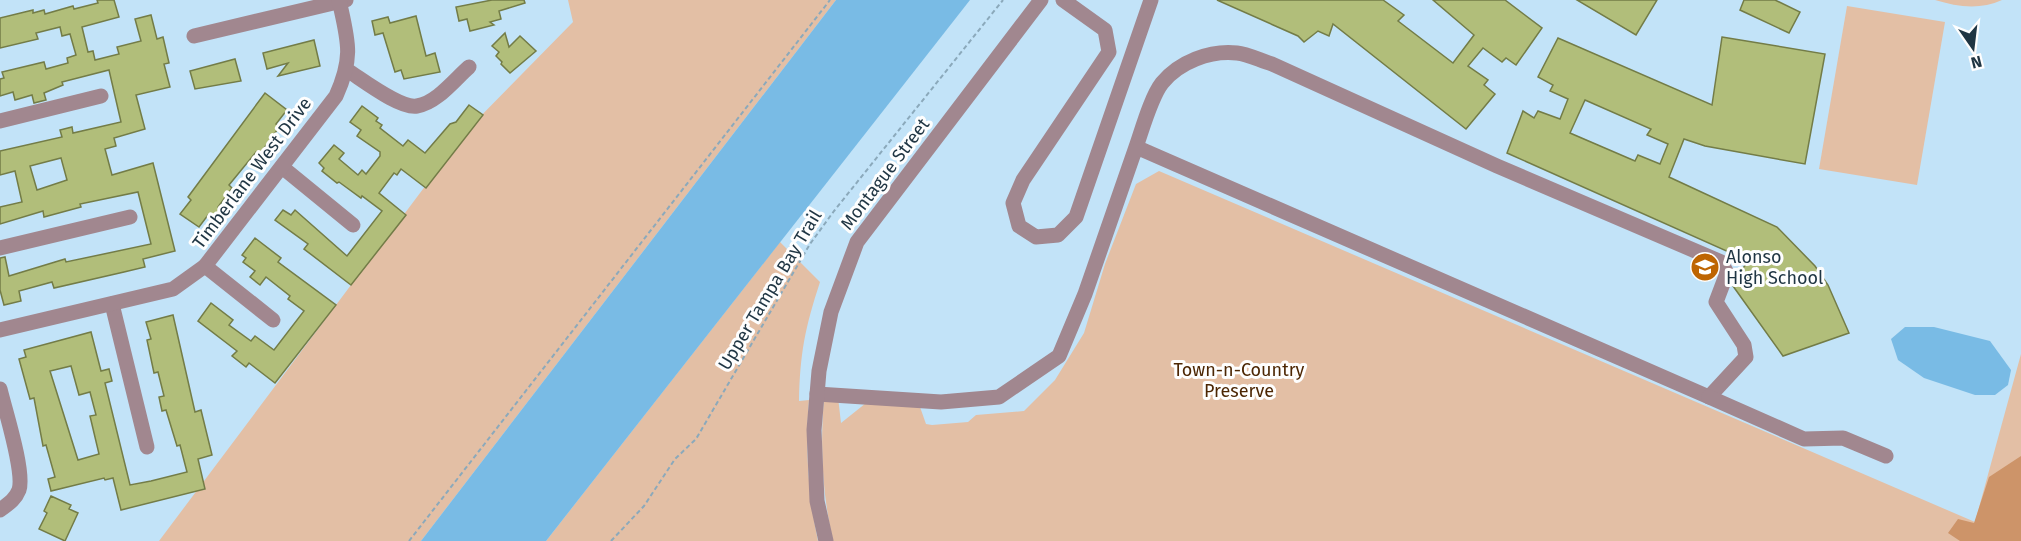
<svg xmlns="http://www.w3.org/2000/svg" width="2021" height="541" font-family="'Fira Sans',sans-serif">
<rect width="100%" height="100%" fill="#c2e3f8"/>
<g fill="#e3bfa5">
<path d="M568,0H836L421,541H159L468,129L573,22Z"/>
<path d="M1935,0H2002C1980,10 1958,7 1935,0Z"/>
<path d="M1847,6L1945,22L1917,185L1819,169Z"/>
<path d="M1159,171L1975,522L2021,354V541H833C822,493 820,447 824,398L838,397L841,423L866,403L920,407L926,424L932,425L968,422L976,415L1024,411L1055,380L1084,333L1105,264L1136,184Z"/>
<path d="M780,242L820,282C805,328 800,353 799,401L809,400C805,448 808,494 818,541H546Z"/>
</g>
<path fill="#cd9469" d="M2021,456V541H1960L1948,533L1958,519L1974,523L1989,477Z"/>
<g fill="#79bbe5">
<path d="M836,0H970L546,541H421Z"/>
<path d="M1905,327H1934L1990,341L2011,370L2008,385L1995,395H1975L1924,378L1898,360L1891,339Z"/>
</g>
<g fill="#b1be7a" stroke="#737c47" stroke-width="1.5" fill-rule="evenodd">
<path d="M97,0H114L119,17L82,27L88,52L93,51L95,60L119,54L117,47L141,41L135,19L151,15L157,39L163,37L169,63L164,64L170,87L136,95L145,129L114,138L116,146L105,149L112,175L153,163L175,251L143,259L145,267L124,272L54,288L52,282L19,291L21,301L4,305L0,290V258L5,257L9,276L65,259L66,262L151,244L138,192L80,204L81,207L44,217L43,211L0,224V207L22,202L15,171L0,175V151L62,137L60,130L72,127L73,133L121,122L109,70L62,82L63,85L44,93L46,100L34,103L32,95L15,100L13,92L0,96V79L4,78L2,72L44,62L46,69L68,63L67,58L76,55L70,34L62,36L60,27L36,33L38,39L0,48V18L33,10V13L44,10L45,14L73,6L74,9L98,3ZM61,158L67,180L37,190L30,166Z"/>
<path d="M492,0H524L525,3L499,11L501,19L490,22L494,25L470,31L467,19L459,21L456,7Z"/>
<path d="M1217,0H1383L1404,15L1398,21L1453,63L1474,35L1433,0H1505L1542,28L1516,65L1506,58L1502,62L1483,48L1468,66L1488,80L1484,85L1495,94L1466,129L1333,24L1329,36L1318,31L1304,42L1298,36Z"/>
<path d="M1577,0H1657L1636,35Z"/>
<path d="M1744,0H1775L1800,12L1789,33L1740,10Z"/>
<path d="M416,16L426,56L435,53L440,72L404,79L401,70L395,72L383,33L375,35L372,21L388,17L390,23Z"/>
<path d="M505,33L509,47L520,36L536,51L510,73L501,64L502,62L496,56L499,52L492,46Z"/>
<path d="M1722,37L1825,54L1805,164L1705,146L1684,139L1669,177L1777,227L1815,266L1828,285L1849,333L1783,356L1733,286L1736,276L1749,261L1507,153L1523,111L1534,118L1538,111L1560,119L1568,99L1550,91L1553,85L1538,77L1558,38L1712,105ZM1585,100L1651,129L1647,135L1668,144L1660,164L1638,155L1635,161L1570,133Z"/>
<path d="M314,40L320,66L278,76L288,63L267,69L263,53Z"/>
<path d="M235,59L241,81L195,89L190,71Z"/>
<path d="M265,93L287,110L276,124L280,126L259,155L256,152L229,185L232,188L218,207L221,209L213,219L208,215L199,227L180,214L191,200L188,197Z"/>
<path d="M469,105L483,115L426,188L401,169L397,175L394,173L379,193L406,215L351,285L304,249L308,244L275,220L283,210L291,215L295,210L347,256L382,211L362,196L361,198L339,182L337,183L322,171L324,168L319,163L334,145L344,153L339,159L358,175L362,170L366,174L380,156V152L357,136L361,130L350,122L362,106L378,118L376,121L382,125L380,128L403,146L408,140L425,153L450,124L456,122Z"/>
<path d="M255,238L281,258L278,262L336,305L275,383L249,363L246,367L232,356L237,351L198,321L211,303L233,320L229,325L251,341L255,336L274,350L304,311L288,299L290,296L266,277L260,285L250,277L255,271L243,262L246,258L242,255Z"/>
<path d="M173,315L195,412L201,410L212,455L198,459L205,489L121,510L113,478L105,480L104,478L51,491L48,479L55,477L46,445L43,446L34,398L30,399L19,359L26,357L24,350L91,332L101,371L109,369L112,381L105,383L130,485L151,481L187,472L180,445L177,446L166,410L162,411L159,397L164,396L158,372L154,373L147,340L151,339L146,322ZM71,366L79,395L90,392L96,415L90,416L99,454L78,460L50,371Z"/>
<path d="M51,496L71,505L69,509L78,513L65,541L39,529L47,513L44,511Z"/>
</g>
<g fill="none" stroke-linecap="round" stroke-linejoin="round">
<g stroke="#8ba9bb" stroke-width="2" stroke-dasharray="4.5 3" stroke-linecap="butt">
<path d="M409,541L830,0"/>
<path d="M611,541L644,506L675,459L696,439L810,244L834,211L1003,0"/>
</g>
<g stroke="#a1878f" stroke-width="15">
<path d="M1063,0L1105,30L1109,52L1023,180L1013,203L1019,226L1036,237L1058,235L1076,217L1151,0"/>
<path d="M194,36L346,0"/>
<path d="M347,70C363,80 400,109 417,106C437,103 455,79 469,67"/>
<path d="M0,121L101,96"/>
<path d="M282,167L353,225"/>
<path d="M0,248L130,217"/>
<path d="M205,266L273,320"/>
<path d="M112,304L147,447"/>
<path d="M0,330L173,289L205,266L336,96C354,56 348,41 339,0"/>
<path d="M0,389C5,410 25,472 19,490C15,500 8,504 0,510"/>
<path d="M817,394L941,402L999,397L1059,356L1085,294L1136,147C1142,130 1151,97 1162,83C1179,62 1210,50 1237,53C1248,54 1261,61 1272,64L1497,166L1721,262L1727,273L1716,302L1744,345L1746,357L1709,397L1136,147"/>
<path d="M1709,397L1804,439L1843,438L1886,456"/>
<path d="M826,541L817,501L814,430L819,371L831,312L857,242L1041,0"/>
</g>
</g>
<defs>
<g id="school-disc" transform="scale(1.5)"><circle r="9.5" fill="#be6502" stroke="#fefefe"/><path d="M0-5L7-2L0 1L-7-2ZM-4 1L0 2.5L4 1V4Q0 6-4 4Z" fill="#fff"/></g>
</defs>
<g fill-rule="evenodd">
<use href="#school-disc" x="1705" y="267"/>
</g>
<g text-anchor="middle" dominant-baseline="central" stroke-width="6" stroke-linejoin="round" paint-order="stroke">
<g font-size="18" fill="#1f3543" stroke="#fefefe">
<text transform="translate(252 173) rotate(-53)">Timberlane West Drive</text>
<text transform="translate(885 174) rotate(-53)">Montague Street</text>
<text transform="translate(770 290) rotate(-59)">Upper Tampa Bay Trail</text>
</g>
<g font-size="18" fill="#1f3543" stroke="#fefefe" text-anchor="start">
<text x="1726" y="257">Alonso<tspan x="1726" dy="21">High School</tspan></text>
</g>
<g font-size="18" fill="#4c2603" stroke="#fefefe">
<text x="1239" y="370">Town-n-Country<tspan x="1239" dy="21">Preserve</tspan></text>
</g>
</g>
<g transform="translate(1973 48) rotate(166)" stroke="#fefefe" stroke-width="4.5" paint-order="stroke">
<path d="M0-4.5L10 22L0 15L-10 22Z" fill="#1f3543"/>
<text y="-9" font-size="16" font-weight="bold" text-anchor="middle" fill="#1f3543">N</text>
</g>
</svg>
